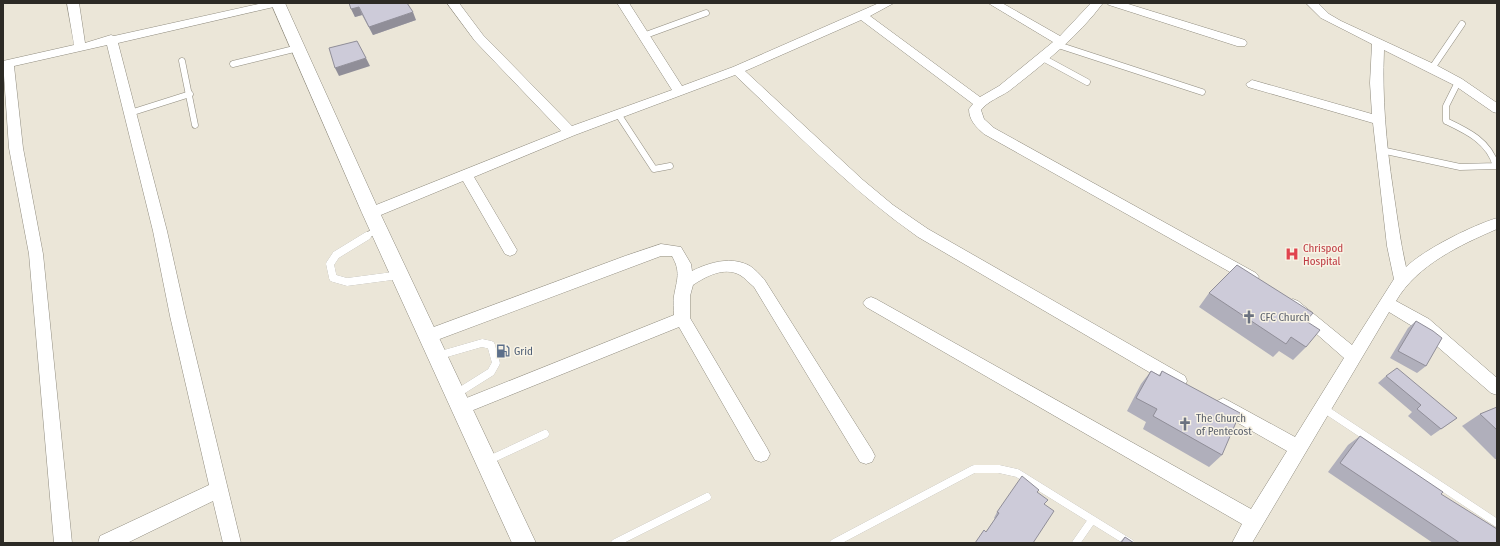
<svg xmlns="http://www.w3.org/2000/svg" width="1500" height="546" font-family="'Fira Sans Condensed',sans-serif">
<rect width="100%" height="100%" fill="#ebe6d8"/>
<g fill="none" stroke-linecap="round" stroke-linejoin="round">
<g stroke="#918d80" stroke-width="7">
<g id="service-far1">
<path d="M643,36L706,13"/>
<path d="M1058,45L1202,92"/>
<path d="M1041,57L1087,82"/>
<path d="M182,61L195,125"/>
<path d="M233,64L298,48"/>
<path d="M1432,68L1462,24"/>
<path d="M130,113L190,94"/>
<path d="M618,114L654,169L670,166"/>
<path d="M1381,150L1460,167L1496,166C1489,141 1467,131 1446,121V106L1458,82"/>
<path d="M365,237L378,229"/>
</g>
</g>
<g stroke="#918d80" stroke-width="8">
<g id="service">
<path d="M367,236L336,255L330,264L333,278L347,282L400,275"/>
<path d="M437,356L482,343L491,345L496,363L491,372L456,394"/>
<path d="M1323,408L1497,523"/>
<path d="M487,461L545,434"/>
<path d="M615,543L707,497"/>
<path d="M834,543L974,469H999L1017,473L1130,543"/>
<path d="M1076,543L1092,520"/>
</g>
</g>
<g stroke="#918d80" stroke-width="1">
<g id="minor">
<path d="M67,3H79L85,43L111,35L114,36L263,3H284L278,6L118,43L167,231L186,316L241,543H223L213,501L127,543H98L100,536L209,485L170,316L153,231L107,45L14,66L23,148L43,254L72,543H54L29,254L9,148L3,61L74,45Z"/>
<path d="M447,3H459L483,35L572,126L672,90L617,3H629L682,86L733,67L879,3H894L870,16L980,97L999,86L1053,42L988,3H1002L1060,36L1091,3H1103C1078,37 1042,65 1009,91C1000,97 988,101 981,110L984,119L994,128L1256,273L1259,277L1256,281L1251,283L1246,281L984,134C976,127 969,120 969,109L973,104L861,20L745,71L863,180L893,205L928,229L1185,376L1187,381L1185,386L1179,388L1173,386L918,237C851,190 794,131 735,75L575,135L474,177L517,250L515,254L510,256L505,254L463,181L376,217L371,218L366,217L364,213L366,209L561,131L475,41Z"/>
<path d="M1107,3H1125L1245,40L1247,43L1245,46H1237L1109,5Z"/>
<path d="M1306,3H1318L1329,14L1341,21L1436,65L1462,79L1497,103V113L1493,112L1454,85L1384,50C1382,97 1386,142 1393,189C1397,215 1400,241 1406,267C1425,249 1471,226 1497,218V229C1460,245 1417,265 1396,301L1429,319L1497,378V395L1491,393L1417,329L1389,312L1252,543H1232L1242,524L866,307L863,303L866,299L871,297L876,299L1251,509L1287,451L1217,411L1215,406L1217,401L1223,398L1229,401L1295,437L1344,358L1288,309L1285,305L1288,301L1293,299L1298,301L1352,345L1394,279L1387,246L1373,123L1248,87L1246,84L1252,80L1372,114L1370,83L1372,44L1321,18Z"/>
<path d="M661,244L681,247L691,264L692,271C710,262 732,256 750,266C755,269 760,275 764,279L872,450L875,456L872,462L866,464L860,462L754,287C749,283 745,278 740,275C724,266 705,277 693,285L690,296V318L767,448L770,454L767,460L761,462L755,460L679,327L466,413L460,416L454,413L452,408L454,403L674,315C674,309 673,302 674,296C677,279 681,272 672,256H661L429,343L423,341L421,336L423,331L625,256Z"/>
</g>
</g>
<g stroke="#918d80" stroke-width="1">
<path id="tertiary" d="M271,3H285L380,213L536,543H512L362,213Z"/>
</g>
<use href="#service-far1" stroke="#fff" stroke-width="6"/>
<use href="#service" stroke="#fff" stroke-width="8"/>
<use href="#minor" fill="#fff" fill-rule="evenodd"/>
<use href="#tertiary" fill="#fff" fill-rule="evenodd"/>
</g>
<g fill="#b0afbb">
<path d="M349,3L416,20L373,35L362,15L355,17Z"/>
<path d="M1209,293L1306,321V347L1293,360L1279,351L1273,357L1199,307Z"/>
<path d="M1416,321L1426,366L1417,373L1390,358L1408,328Z"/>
<path d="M1151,371L1159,375L1162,371L1222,455L1209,467L1143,429L1146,422L1127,411L1141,384Z"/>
<path d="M1386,376L1457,418L1431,436L1408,416L1412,412L1378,383Z"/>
<path d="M1497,407V459H1495L1462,426L1480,414Z"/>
<path d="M1360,436L1441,494L1497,543H1433L1328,472L1348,445Z"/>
<path d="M1037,492L1044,504L986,532L995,519L994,518L997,512Z"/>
<path d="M1125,537L1134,543H1119Z"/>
</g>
<g fill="#908e98">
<path d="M359,7L362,15L355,17L351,9Z"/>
<path d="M413,12L416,20L373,35L369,27Z"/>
<path d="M366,58L370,66L339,76L335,68Z"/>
</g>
<g fill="#cdcbd9" stroke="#908e98">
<path d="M349,3H407L413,12L369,27L359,7L351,9Z"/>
<path d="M357,41L366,58L335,68L329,48Z"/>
<path d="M1237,265L1313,313L1306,321L1320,330L1306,347L1291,337L1286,344L1209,293Z"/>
<path d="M1416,321L1433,331L1442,338L1426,366L1398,351Z"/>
<path d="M1397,368L1457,418L1441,429L1417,409L1421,405L1386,376Z"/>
<path d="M1151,371L1160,376L1162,371L1240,413L1222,455L1153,416L1157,409L1136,398Z"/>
<path d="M1497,407V430L1480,414Z"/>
<path d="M1360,436L1443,492L1441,494L1497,529V543H1460L1340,463Z"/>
<path d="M1022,476L1039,490L1037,492L1048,500L1044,504L1054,511L1033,543H975L984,530L986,532L999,513L997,512Z"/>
<path d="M1125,537L1134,543H1121Z"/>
</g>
<defs>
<g id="hospital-bare" transform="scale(1.08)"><path d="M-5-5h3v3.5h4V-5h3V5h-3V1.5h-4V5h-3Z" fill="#e0444e" stroke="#f8f3e5" stroke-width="2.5" paint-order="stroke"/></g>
<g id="church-bare" transform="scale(1.08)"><path d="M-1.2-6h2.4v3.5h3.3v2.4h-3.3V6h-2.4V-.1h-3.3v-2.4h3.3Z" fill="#6b7280" stroke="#f8f3e5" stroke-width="2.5" paint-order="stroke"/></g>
<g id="fuel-bare" transform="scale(1.08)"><path d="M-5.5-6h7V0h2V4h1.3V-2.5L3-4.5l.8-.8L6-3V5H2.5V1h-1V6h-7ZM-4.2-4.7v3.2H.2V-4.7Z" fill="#5c6f8a" stroke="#f8f3e5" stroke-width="2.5" paint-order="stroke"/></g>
</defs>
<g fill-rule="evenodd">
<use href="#hospital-bare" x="1292" y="254"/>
<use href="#church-bare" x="1249" y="317"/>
<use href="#fuel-bare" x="503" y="351"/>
<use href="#church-bare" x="1185" y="424"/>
</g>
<g text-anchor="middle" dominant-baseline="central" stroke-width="3" stroke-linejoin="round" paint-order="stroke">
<g font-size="11" fill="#be3a42" stroke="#f8f3e5" text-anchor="start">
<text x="1303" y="248">Chrispod<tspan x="1303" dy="13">Hospital</tspan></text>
</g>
<g font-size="11" fill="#5b616d" stroke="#f8f3e5" text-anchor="start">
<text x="1260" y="317">CFC Church</text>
<text x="1196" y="418">The Church<tspan x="1196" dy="13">of Pentecost</tspan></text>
</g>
<g font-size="11" fill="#4e5e75" stroke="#f8f3e5" text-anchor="start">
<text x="514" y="351">Grid</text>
</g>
</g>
<rect width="1500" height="546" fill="none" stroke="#2c2a25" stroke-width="8"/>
</svg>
